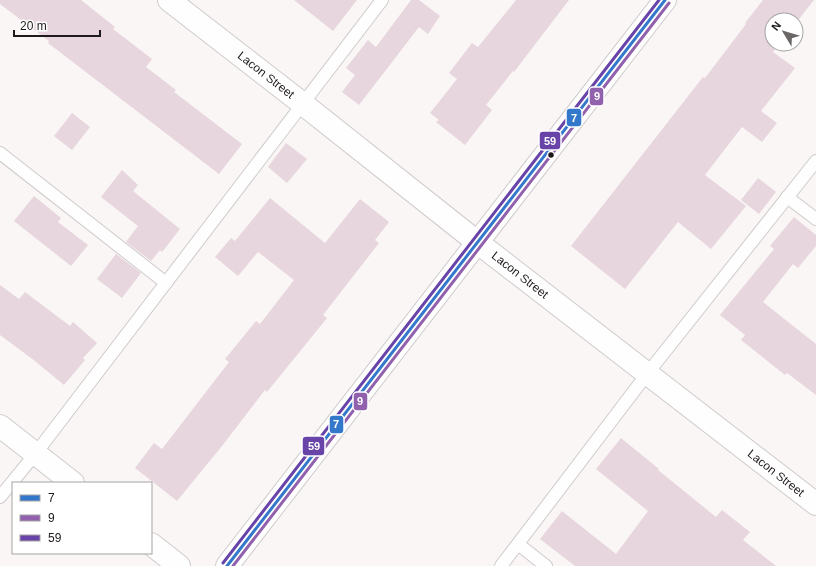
<svg xmlns="http://www.w3.org/2000/svg" width="816" height="566" font-family="Arial,sans-serif">
<rect width="100%" height="100%" fill="#fbf6f6"/>
<g fill="#e7d6dd">
<path d="M0,0H81L115,27L113,29L152,59L146,67L176,90L174,92L242,144L219,174L48,43L49,41L0,4Z"/>
<path d="M294,0H357L333,31Z"/>
<path d="M411,0H419L440,16L428,34L419,27L359,105L342,92L355,75L346,68L368,40L376,47Z"/>
<path d="M516,0H569L514,72L513,71L486,105L492,110L465,145L436,122L439,120L430,113L457,79L449,73L472,43L478,47Z"/>
<path d="M763,0H814L796,23V20H772V44H779L773,52L795,68L761,111L777,123L762,142L742,127L705,175L746,206L711,249L678,222L625,289L571,246L703,77L705,78L746,24L745,23Z"/>
<path d="M72,113L90,127L72,150L54,136Z"/>
<path d="M286,143L307,159L287,183L268,167Z"/>
<path d="M122,170L138,185L133,191L180,229L162,252L160,250L151,261L126,242L138,226L101,197Z"/>
<path d="M758,178L776,192L759,214L741,200Z"/>
<path d="M34,196L61,218L58,222L88,245L71,266L14,221Z"/>
<path d="M270,198L325,243L360,199L389,222L375,240L379,243L323,315L327,318L267,392L265,390L222,446L177,501L135,468L154,443L162,449L229,362L225,359L256,321L260,324L294,280L258,252L238,276L215,257L231,238L235,241Z"/>
<path d="M794,217L816,235V246L798,268L793,264L763,302L816,344V395L787,373L785,375L741,340L745,335L720,315L774,249L770,246Z"/>
<path d="M116,254L141,273L122,298L97,279Z"/>
<path d="M0,285L19,299L25,292L70,326L73,322L97,343L83,358L85,360L64,385L35,361L0,335Z"/>
<path d="M621,438L659,469L658,470L716,517L722,510L750,532L743,540L776,566H575L540,539L562,511L616,554L648,511L596,469Z"/>
</g>
<g fill="none" stroke-linecap="round" stroke-linejoin="round">
<g stroke="#cfcbcb" stroke-width="14">
<g id="service">
<path d="M0,153L166,283"/>
<path d="M787,197L816,219"/>
<path d="M0,497L36,453L382,0"/>
<path d="M518,544L546,566"/>
<path d="M501,566L647,374L816,161"/>
</g>
</g>
<g stroke="#cfcbcb" stroke-width="24">
<g id="minor">
<path d="M169,0L303,104L477,242L816,504"/>
<path d="M0,426L73,483"/>
<path d="M151,544L179,566"/>
</g>
</g>
<g stroke="#cfcbcb" stroke-width="24">
<path id="tertiary" d="M227,566L665,0"/>
</g>
<use href="#service" stroke="#fefefe" stroke-width="12"/>
<use href="#minor" stroke="#fefefe" stroke-width="22"/>
<use href="#tertiary" stroke="#fefefe" stroke-width="22"/>
<g stroke="#fff" stroke-width="6">
<path id="bus-1" d="M227,566L665,0"/>
</g>
<g stroke="#fff" stroke-width="6">
<path id="bus-2" d="M233,566L669,3"/>
</g>
<g stroke="#fff" stroke-width="6">
<path id="bus-3" d="M223,563L659,0"/>
</g>
<use href="#bus-1" stroke="#3478cb" stroke-width="3"/>
<use href="#bus-2" stroke="#9161ad" stroke-width="3"/>
<use href="#bus-3" stroke="#6843a8" stroke-width="3"/>
</g>
<circle fill="#1f1a1a" stroke="#fff" stroke-width="1.5" cx="551" cy="155" r="3.5"/>
<g text-anchor="middle" dominant-baseline="central" stroke-width="3" stroke-linejoin="round" paint-order="stroke">
<g font-size="12" fill="#1f1a1a" stroke="#fff">
<text transform="translate(266 75) rotate(38)">Lacon Street</text>
<text transform="translate(520 275) rotate(38)">Lacon Street</text>
<text transform="translate(776 473) rotate(38)">Lacon Street</text>
</g>
</g>
<g stroke="#fff" stroke-width="1.5">
<rect x="589" y="87" width="15" height="19" rx="4" fill="#9161ad"/>
<rect x="566" y="108" width="16" height="19" rx="4" fill="#3478cb"/>
<rect x="539" y="131" width="22" height="19" rx="4" fill="#6843a8"/>
<rect x="353" y="392" width="15" height="19" rx="4" fill="#9161ad"/>
<rect x="329" y="415" width="15" height="19" rx="4" fill="#3478cb"/>
<rect x="302" y="436" width="23" height="20" rx="4" fill="#6843a8"/>
</g>
<g font-size="11" text-anchor="middle" font-weight="bold" fill="#fff">
<text x="597" y="100">9</text>
<text x="574" y="122">7</text>
<text x="550" y="145">59</text>
<text x="360" y="405">9</text>
<text x="336" y="428">7</text>
<text x="314" y="450">59</text>
</g>
<rect x="12" y="482" width="140" height="72" fill="#ffffff" stroke="#a5a3a3"/>
<rect x="20" y="495" width="20" height="6" fill="#3478cb" stroke="#a5a3a3"/>
<text x="48" y="502" font-size="12" fill="#1f1a1a">7</text>
<rect x="20" y="515" width="20" height="6" fill="#9161ad" stroke="#a5a3a3"/>
<text x="48" y="522" font-size="12" fill="#1f1a1a">9</text>
<rect x="20" y="535" width="20" height="6" fill="#6843a8" stroke="#a5a3a3"/>
<text x="48" y="542" font-size="12" fill="#1f1a1a">59</text>
<g transform="translate(784 32) rotate(308)"><circle r="19" fill="#ffffff" stroke="#a5a3a3"/>
<path d="M0-3L7 15L0 10L-7 15Z" fill="#6c6767"/>
<text y="-6" font-size="11" font-weight="bold" text-anchor="middle" fill="#1f1a1a">N</text>
</g>
<path d="M14 30v6h86v-6" fill="none" stroke="#1f1a1a" stroke-width="2"/>
<text x="20" y="30" font-size="12" fill="#1f1a1a" stroke="#ffffff" stroke-width="3" paint-order="stroke">20 m</text>
</svg>
